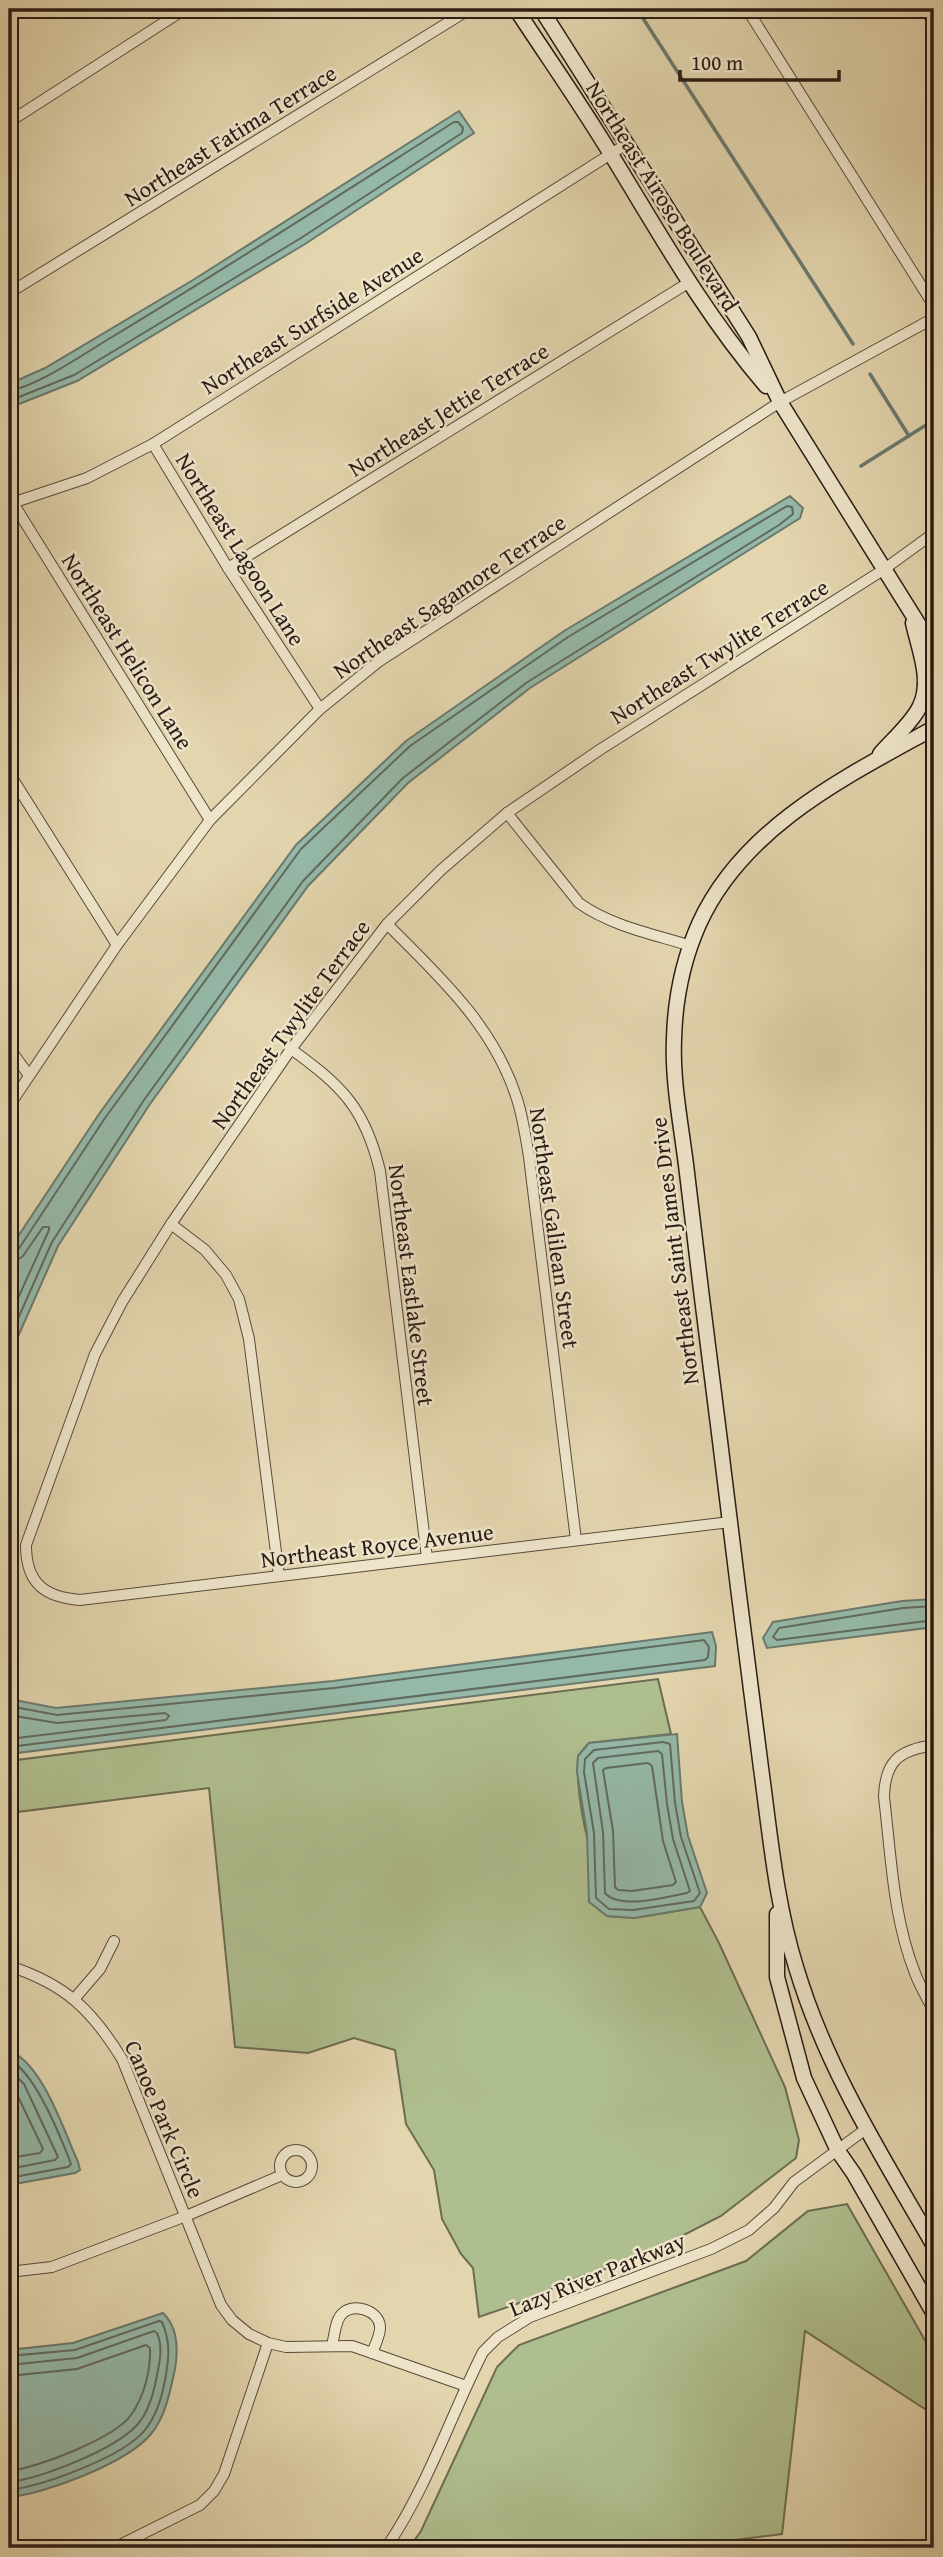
<svg xmlns="http://www.w3.org/2000/svg" width="943" height="2557" font-family="'Gentium Book Plus',serif">
<rect width="100%" height="100%" fill="#e3d5ae"/>
<filter id="stains"><feTurbulence type="fractalNoise" baseFrequency=".00286" numOctaves="4"/><feColorMatrix values="0 0 0 0 .2 0 0 0 0 .09 0 0 0 0 .02 0 0 0 .5 -.17"/></filter>
<radialGradient id="worn" r=".72"><stop offset=".6" stop-color="#630" stop-opacity="0"/><stop offset="1" stop-color="#630" stop-opacity=".3"/></radialGradient>
<g fill="#afbe8e" stroke="#6c6c52" stroke-width="2">
<path d="M658,1679L671,1734L589,1743L578,1756C575,1809 595,1865 607,1916L634,1918L700,1907L719,1943L785,2087L799,2140L796,2158L721,2216L639,2258L574,2279L522,2302L479,2317L473,2268L461,2254L442,2219L434,2170L406,2124L395,2050L354,2038L308,2053L235,2047L209,1788L9,1813V1761Z"/>
<path d="M847,2204L934,2356V2415L805,2331L782,2534L736,2540V2548H409L421,2531L497,2367L519,2345L746,2261L808,2211Z"/>
</g>
<g fill="#95b9a9" stroke="#6a7a6e" stroke-width="2">
<path d="M459,111L474,133L305,244L77,381L9,408V384L45,368L193,280Z"/>
<path d="M790,496L803,508L800,518L530,688L408,783L308,886L150,1104L58,1246L9,1357V1250L99,1114L296,845L406,741L564,631Z"/>
<path d="M934,1599V1627L767,1648L763,1638L773,1622L902,1601Z"/>
<path d="M712,1632L716,1646L715,1666L9,1754V1699L56,1708L333,1681Z"/>
<path d="M677,1734L682,1802L688,1836L707,1893L700,1907L634,1918L607,1916L589,1902L587,1833L577,1772L578,1756L589,1743Z"/>
<path d="M9,2051C42,2062 64,2131 78,2162L80,2170L75,2173L9,2185Z"/>
<path d="M163,2313C178,2327 178,2351 175,2369C170,2391 166,2416 151,2434C127,2463 45,2494 9,2497V2350L73,2343Z"/>
</g>
<g fill="none" stroke-linecap="round" stroke-linejoin="round">
<g stroke="#606a5f" stroke-width="2">
<path d="M9,390C34,389 88,351 112,337C228,267 341,194 454,122H458L463,128L462,133L301,238L74,375L9,401"/>
<path d="M9,1253L18,1250L105,1118L301,849L410,746L568,637L787,506L792,507L793,514L779,525L526,683L403,778L303,881L144,1100L52,1242L9,1339"/>
<path d="M9,1262L16,1261L23,1256L43,1227H49V1230L9,1318"/>
<path d="M934,1606L903,1608L779,1628L773,1637L777,1640L934,1620"/>
<path d="M9,1706L57,1715L334,1688L704,1640L709,1647L708,1657L705,1660L9,1747"/>
<path d="M9,1715L57,1723L165,1713L169,1716L166,1720L9,1739"/>
<path d="M663,1742L670,1744L675,1803L681,1837L700,1893L694,1901L633,1910L609,1909L596,1898L594,1833L584,1772L585,1759L594,1750Z"/>
<path d="M658,1751L662,1754L667,1804L673,1839L690,1891L687,1893C666,1897 620,1910 605,1893L603,1832L593,1763L598,1758Z"/>
<path d="M648,1763L652,1766L663,1841L676,1882L673,1885L632,1891L618,1890L615,1887L613,1831L603,1770L606,1768Z"/>
<path d="M9,2059C35,2073 60,2135 71,2164L68,2167L9,2178"/>
<path d="M9,2069L24,2084L58,2157L55,2160L9,2169"/>
<path d="M9,2083L15,2090L43,2149L40,2153L9,2158"/>
<path d="M9,2356L75,2350L159,2321L162,2322C171,2343 169,2359 165,2380C162,2397 156,2416 145,2430C123,2457 43,2486 9,2490"/>
<path d="M9,2365L77,2358L154,2331L157,2333C163,2346 160,2361 157,2375C154,2392 149,2412 137,2425C114,2450 42,2478 9,2482"/>
<path d="M9,2376L77,2369L146,2345L150,2348C151,2370 144,2397 131,2415C115,2438 37,2468 9,2471"/>
</g>
<g stroke="#6a7a6e" stroke-width="3.5">
<path d="M637,9L853,344"/>
<path d="M870,374L909,436"/>
<path d="M861,466L934,420"/>
</g>
<g stroke="#584a3b" stroke-width="12">
<g id="street">
<path d="M747,9L934,306"/>
<path d="M925,9L934,24"/>
<path d="M9,122L185,9"/>
<path d="M9,293L470,9"/>
<path d="M153,444L228,568L320,709"/>
<path d="M13,503L210,820"/>
<path d="M9,504L87,478L153,444L625,145"/>
<path d="M228,568L688,283"/>
<path d="M9,773L117,945"/>
<path d="M507,813L579,903C611,926 653,934 691,946"/>
<path d="M387,924C439,976 494,1026 517,1099C523,1118 526,1138 529,1157L576,1540"/>
<path d="M9,1048L28,1074"/>
<path d="M291,1049C342,1086 365,1108 380,1171L427,1558"/>
<path d="M9,1106L117,945L210,820L320,709L378,662L780,402L934,318"/>
<path d="M171,1224L205,1250L226,1275L239,1299L249,1339L279,1576"/>
<path d="M730,1522L80,1600C44,1597 26,1583 26,1545L95,1354L122,1302L171,1224L291,1049L387,924L441,870L507,813L601,749L883,570L934,533"/>
<path d="M934,1745C900,1750 885,1760 884,1797C891,1855 893,1918 915,1973C920,1987 928,1999 934,2012"/>
<path d="M9,1966C65,1984 92,2010 122,2059L221,2305L232,2320L249,2334L268,2343L286,2347L352,2346L466,2386"/>
<path d="M75,1998L100,1969L114,1941"/>
<circle cx="296" cy="2166" r="16"/>
<path d="M9,2272L52,2267L186,2216L282,2175"/>
<path d="M332,2345C335,2335 335,2319 343,2313C354,2303 378,2310 380,2326C381,2334 375,2345 372,2353"/>
<path d="M114,2548L200,2505L214,2491L224,2474L268,2343"/>
<path d="M386,2548C427,2488 450,2417 483,2352L498,2337L530,2317L711,2249L749,2230L774,2208L794,2182L866,2129"/>
</g>
</g>
<g stroke="#2a1b15" stroke-width="17">
<g id="secondary">
<path d="M516,9C548,58 582,106 612,156C661,236 705,315 766,386"/>
<path d="M541,9L749,337L780,402L934,649"/>
<path d="M934,728C845,777 743,827 699,924C683,960 675,1000 674,1039C672,1083 682,1129 687,1173C697,1260 708,1346 719,1433C733,1545 746,1656 761,1768C770,1834 776,1903 796,1967C826,2068 882,2156 934,2246"/>
<path d="M880,754C892,740 910,725 919,708C933,682 919,650 913,623"/>
<path d="M777,1914V1977L804,2078L838,2151L854,2174L934,2314"/>
</g>
</g>
<use href="#street" stroke="#ede4ca" stroke-width="10"/>
<use href="#secondary" stroke="#ede4ca" stroke-width="14"/>
</g>
<g text-anchor="middle" dominant-baseline="central" stroke-width="5" stroke-linejoin="round" paint-order="stroke">
<g font-size="23" fill="#2a1b15" stroke="#ede4ca">
<text transform="translate(230 135) rotate(-32)">Northeast Fatima Terrace</text>
<text transform="translate(663 196) rotate(58)">Northeast Airoso Boulevard</text>
<text transform="translate(312 320) rotate(-32)">Northeast Surfside Avenue</text>
<text transform="translate(448 409) rotate(-32)">Northeast Jettie Terrace</text>
<text transform="translate(241 549) rotate(58)">Northeast Lagoon Lane</text>
<text transform="translate(449 596) rotate(-34)">Northeast Sagamore Terrace</text>
<text transform="translate(128 651) rotate(58)">Northeast Helicon Lane</text>
<text transform="translate(719 651) rotate(-32)">Northeast Twylite Terrace</text>
<text transform="translate(290 1024) rotate(-54)">Northeast Twylite Terrace</text>
<text transform="translate(555 1228) rotate(82)">Northeast Galilean Street</text>
<text transform="translate(674 1251) rotate(-97)">Northeast Saint James Drive</text>
<text transform="translate(412 1285) rotate(83)">Northeast Eastlake Street</text>
<text transform="translate(377 1545) rotate(-7)">Northeast Royce Avenue</text>
<text transform="translate(165 2119) rotate(67)">Canoe Park Circle</text>
<text transform="translate(597 2274) rotate(-22)">Lazy River Parkway</text>
</g>
</g>
<rect width="943" height="2557" fill="none" stroke="#e3d5ae" stroke-width="35"/>
<rect x="10" y="10" width="922" height="2536" fill="none" stroke="#2a1b15" stroke-width="3.5"/>
<rect x="18" y="18" width="908" height="2522" fill="none" stroke="#2a1b15" stroke-width="2"/>
<path d="M680 70v10h159v-10" fill="none" stroke="#2a1b15" stroke-width="3.5"/>
<text x="691" y="70" font-size="21" fill="#2a1b15" stroke="#ede4ca" stroke-width="5" paint-order="stroke">100 m</text>
<rect width="100%" height="100%" filter="url(#stains)"/>
<rect width="100%" height="100%" fill="url(#worn)"/>
</svg>
